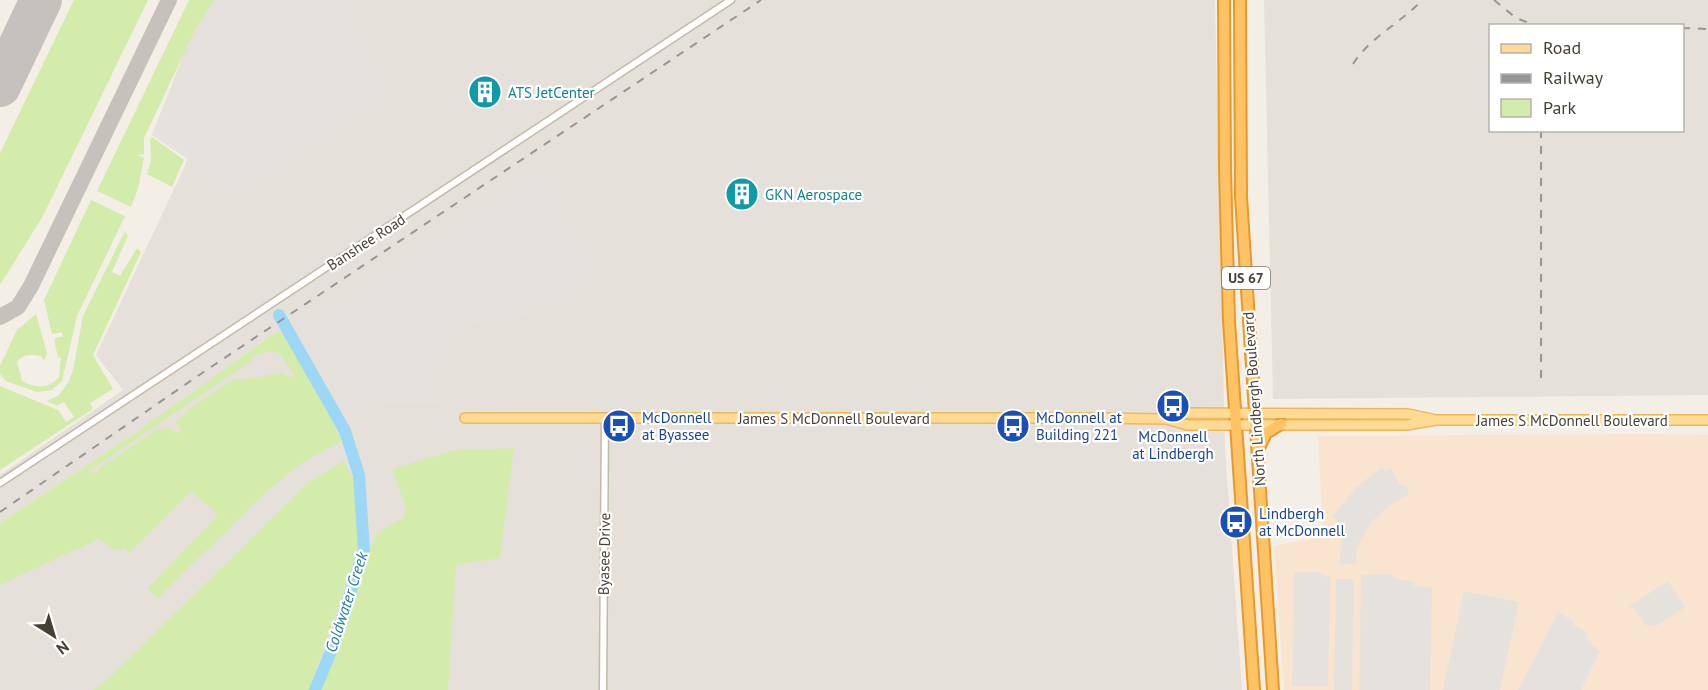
<svg xmlns="http://www.w3.org/2000/svg" width="1708" height="690" font-family="'PT Sans',sans-serif">
<rect width="100%" height="100%" fill="#f4efe6"/>
<path fill="#f8e4cf" d="M1652,434L1708,435V690H1284L1274,546L1323,536L1318,436Z"/>
<g fill="#e6e0db" fill-rule="evenodd">
<path d="M205,0H1215L1225,449L1242,690H0V475L123,390L96,355L188,159L152,135Z"/>
<path d="M1264,0H1708V395L1273,399ZM1490,26H1682V130H1490Z"/>
</g>
<g fill="#d3ecab" fill-rule="evenodd">
<path d="M74,0H148L43,216L0,285V153Z"/>
<path d="M189,0H214L197,26L144,138V154L137,155L144,158L138,188L131,207L97,191Z"/>
<path d="M152,137L184,160L172,187L147,174L151,161L150,140Z"/>
<path d="M91,200L125,216L77,316L62,381L52,390L37,392L6,381L0,374V366L17,330L36,314L47,353L44,361L41,356C31,354 23,354 17,362L22,381C36,388 48,390 59,377L61,358H58L54,339L63,336L62,332L52,334L44,300Z"/>
<path d="M125,231L128,236L112,272L120,276L137,248L141,252L93,355L113,389L90,403L93,409L0,470V386L58,410L66,422L74,417L64,402L57,406L46,401L58,396L68,383L73,370L83,316Z"/>
<path d="M284,332L342,440L296,467L264,494L158,598L147,589L218,515L191,491L129,553L124,548L117,551L98,539L0,585V523L135,433L275,333ZM269,351L279,353L295,375L288,377L284,373C267,374 248,381 233,379L192,407L175,423L181,429L176,434L171,427L156,430L93,473L88,472L251,361L254,356Z"/>
<path d="M514,448L500,558L456,565L448,690H320L335,655L368,554L378,532L403,518L406,507L392,469L455,450Z"/>
<path d="M344,461L353,478L357,503L358,551L309,690H93L106,681L310,481Z"/>
</g>
<g fill="#e5e2de">
<path d="M224,0H346L355,14L346,22L394,91L230,200L188,159L152,135L209,16Z"/>
<path d="M546,168L575,210L563,218L595,267L551,310L462,327L453,336L439,363L440,390L445,404L372,403L371,408L346,407L305,330L412,256L416,263L420,254L532,173Z"/>
<path d="M1382,467L1385,472L1391,469L1399,484L1407,487L1409,494L1387,507L1371,522L1357,548L1356,564L1339,563L1342,536L1336,531V518L1333,516L1355,488Z"/>
<path d="M1294,572H1318L1330,578L1328,686H1292Z"/>
<path d="M1392,574L1397,579L1414,582V586L1432,587L1430,690H1359L1361,575Z"/>
<path d="M1336,579H1354L1352,690H1334Z"/>
<path d="M1668,581L1685,607L1656,626L1645,625L1634,608L1628,607Z"/>
<path d="M1464,591L1519,602L1500,690H1443Z"/>
<path d="M1558,612L1574,622L1573,625L1584,630L1588,635L1586,639L1600,651L1581,690H1518Z"/>
</g>
<g fill="none" stroke-linecap="round" stroke-linejoin="round">
<path stroke="#9dd7f6" stroke-width="12" d="M279,315L345,431L359,475L364,550L334,644L315,690"/>
<path stroke="#c5c2be" stroke-width="16" d="M0,317L18,307L31,286L169,0"/>
<path stroke="#c5c2be" stroke-width="42" d="M0,86L41,0"/>
<g stroke="#c3b9ab" stroke-width="9">
<g id="street">
<path d="M0,483L731,0"/>
<path d="M603,690L605,417"/>
</g>
</g>
<g stroke="#edb85b" stroke-width="12">
<g id="primary">
<path d="M465,418H1090L1166,419L1187,425H1407L1436,420H1708"/>
<path d="M1168,419L1186,413L1408,414L1432,419"/>
</g>
</g>
<g stroke="#ea982a" stroke-width="14">
<g id="highway">
<path d="M1224,0L1225,169L1229,321L1254,690"/>
<path d="M1240,0L1241,197L1273,690"/>
<path d="M1258,450L1266,433L1281,424"/>
</g>
</g>
<use href="#street" stroke="#fff" stroke-width="6"/>
<use href="#primary" stroke="#ffda94" stroke-width="9"/>
<use href="#highway" stroke="#ffc366" stroke-width="10"/>
<g stroke="#969696" stroke-width="2" stroke-dasharray="8 8" stroke-linecap="butt">
<path d="M1494,0L1516,18L1537,26"/>
<path d="M1682,28L1708,29"/>
<path d="M1353,64C1371,36 1400,24 1422,0"/>
<path d="M1541,130V378"/>
<path d="M0,512L205,371L761,0"/>
</g>
</g>
<defs>
<g id="building-disc" transform="scale(1.725)"><circle r="9.5" fill="#0f9aa8" stroke="#fff"/><path d="M-4-6H4V6H1V3H-1V6H-4ZM-2.5-4.3h1.7v1.8h-1.7ZM.8-4.3h1.7v1.8H.8ZM-2.5-1h1.7V.8h-1.7ZM.8-1h1.7V.8H.8Z" fill="#fff"/></g>
<g id="bus-disc" transform="scale(1.725)"><circle r="9.5" fill="#1a4fb4" stroke="#fff"/><path d="M-5-6H5V4H4V6H2V4H-2V6H-4V4H-5ZM-3.5-4V0h7V-4ZM-3.5 1.2v1.5H-2V1.2ZM2 1.2v1.5H3.5V1.2Z" fill="#fff"/></g>
</defs>
<g fill-rule="evenodd">
<use href="#building-disc" x="485" y="92"/>
<use href="#building-disc" x="742" y="194"/>
<use href="#bus-disc" x="1173" y="406"/>
<use href="#bus-disc" x="619" y="426"/>
<use href="#bus-disc" x="1013" y="426"/>
<use href="#bus-disc" x="1236" y="522"/>
</g>
<g text-anchor="middle" dominant-baseline="central" stroke-width="4.5" stroke-linejoin="round" paint-order="stroke">
<rect fill="#fff" stroke="#7f7971" stroke-width="1.5" x="1222" y="267" width="48" height="22" rx="4.5"/>
<g font-size="14" font-weight="bold" fill="#483f34">
<text x="1246" y="278">US 67</text>
</g>
<g font-size="15" fill="#0d838f" stroke="#fff" text-anchor="start">
<text x="508" y="92">ATS JetCenter</text>
<text x="765" y="194">GKN Aerospace</text>
</g>
<g font-size="15" fill="#483f34" stroke="#fff">
<text transform="translate(366 242) rotate(-33)">Banshee Road</text>
<text transform="translate(1254 399) rotate(-94)">North Lindbergh Boulevard</text>
<text x="834" y="418">James S McDonnell Boulevard</text>
<text x="1572" y="420">James S McDonnell Boulevard</text>
<text transform="translate(604 554) rotate(-89)">Byasee Drive</text>
</g>
<g font-size="15" fill="#164399" stroke="#fff" text-anchor="start">
<text x="642" y="417">McDonnell<tspan x="642" dy="17">at Byassee</tspan></text>
<text x="1036" y="417">McDonnell at<tspan x="1036" dy="17">Building 221</tspan></text>
<text x="1173" y="436" text-anchor="middle">McDonnell<tspan x="1173" dy="17">at Lindbergh</tspan></text>
<text x="1259" y="513">Lindbergh<tspan x="1259" dy="17">at McDonnell</tspan></text>
</g>
<g font-size="16" font-style="italic" fill="#2379ab" stroke="#fff">
<text transform="translate(346 602) rotate(-72)">Coldwater Creek</text>
</g>
</g>
<rect x="1489" y="24" width="195" height="108" fill="#ffffff" stroke="#b6b2ae" stroke-width="1.5"/>
<rect x="1501" y="44" width="30" height="9" fill="#ffda94" stroke="#b6b2ae" stroke-width="1.5"/>
<text x="1543" y="54" font-size="18" fill="#483f34">Road</text>
<rect x="1501" y="74" width="30" height="9" fill="#969696" stroke="#b6b2ae" stroke-width="1.5"/>
<text x="1543" y="84" font-size="18" fill="#483f34">Railway</text>
<rect x="1501" y="99" width="30" height="18" fill="#d3ecab" stroke="#b6b2ae" stroke-width="1.5"/>
<text x="1543" y="114" font-size="18" fill="#483f34">Park</text>
<g transform="translate(54 636) rotate(143)" stroke="#ffffff" stroke-width="4.5" paint-order="stroke">
<path d="M0-4.5L10 22L0 15L-10 22Z" fill="#483f34"/>
<text y="-9" font-size="16" font-weight="bold" text-anchor="middle" fill="#483f34">N</text>
</g>
</svg>
